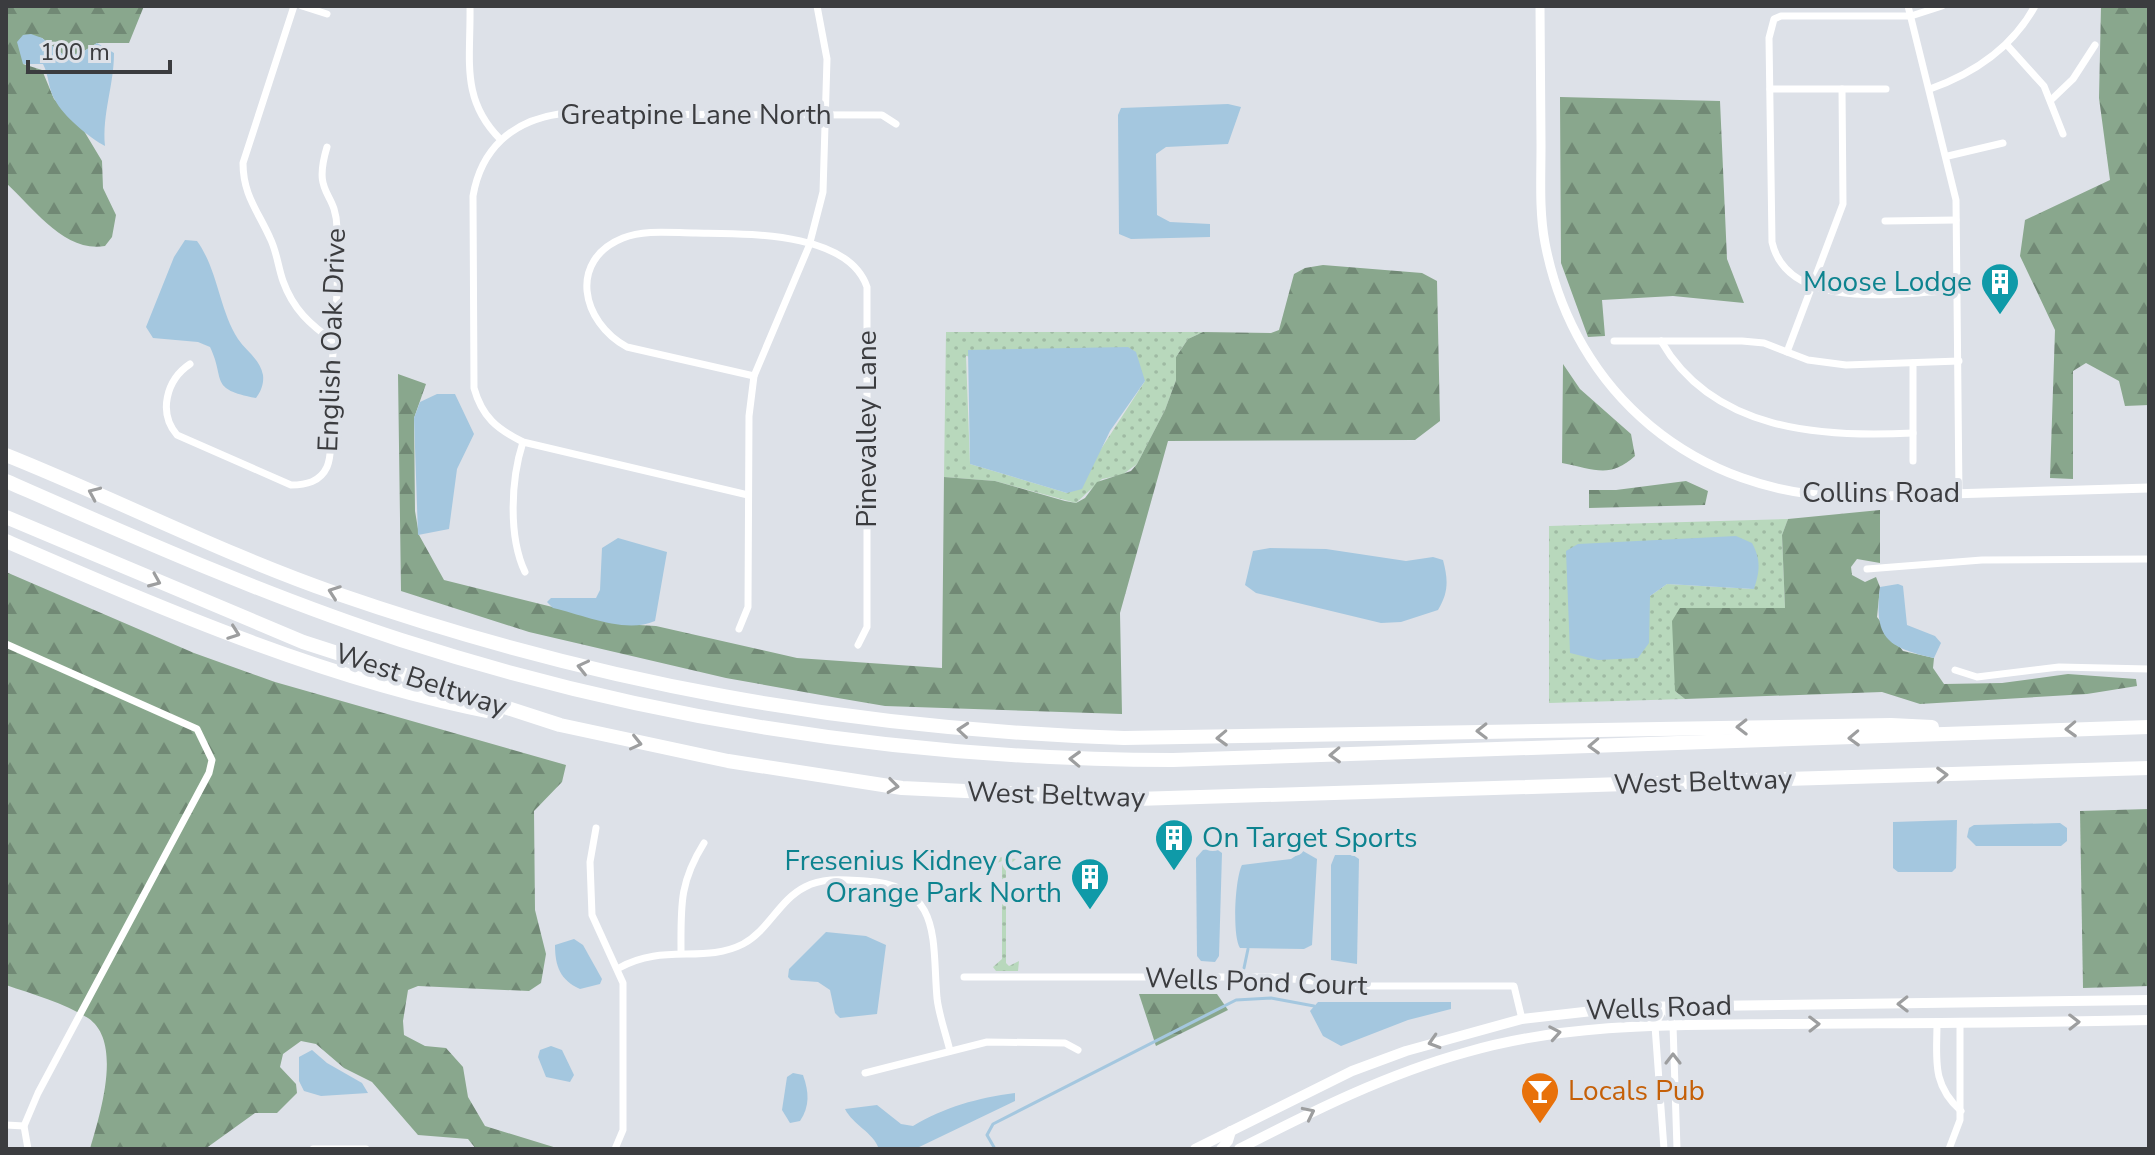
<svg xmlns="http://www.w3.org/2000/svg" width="2155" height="1155" font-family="'Nunito Sans',sans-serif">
<defs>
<pattern id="grass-dots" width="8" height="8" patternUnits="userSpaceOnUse" patternTransform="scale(2)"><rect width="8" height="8" fill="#b8d8bc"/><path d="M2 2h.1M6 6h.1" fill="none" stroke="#9fbaa3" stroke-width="1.8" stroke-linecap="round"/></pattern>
<pattern id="forest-firs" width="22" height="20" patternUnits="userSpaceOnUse" patternTransform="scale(2)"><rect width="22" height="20" fill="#89a78d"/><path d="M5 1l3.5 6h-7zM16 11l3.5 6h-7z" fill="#718975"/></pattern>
</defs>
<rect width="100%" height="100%" fill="#dde1e8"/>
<g fill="url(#grass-dots)" fill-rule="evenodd">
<path d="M946,332H1203L1188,339L1176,357V380L1165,410L1137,464L1122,475L1102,479L1076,503L995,481L944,477ZM966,356L1145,381L1099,452L1067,493L970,464Z"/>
<path d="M1788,519L1782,535L1785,608L1675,691L1685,699L1549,703V526ZM1578,544L1753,589L1667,584L1650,596Z"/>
<path d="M991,856L1016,859L1006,868V963L1009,966L1019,961L1018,971H996L993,967L1002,959V861L988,867L986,860Z"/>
</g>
<g fill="url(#forest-firs)">
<path d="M6,6H144L129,43H97L81,53L65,56L42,38L23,35V64L42,70L54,99L81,126L102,161L103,188L116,215L112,237L105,246C64,253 33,207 6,183Z"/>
<path d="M2101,6H2149V405L2125,406L2119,381L2086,363L2073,371V479L2050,478L2055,330L2020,256L2025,220L2110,180L2099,98Z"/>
<path d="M1560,97L1720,101L1727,259L1744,303L1673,296L1602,300L1605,336L1588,337L1561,263Z"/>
<path d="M1323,265L1422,273L1437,281L1440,421L1415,440L1168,441L1120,613L1122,714L885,706L832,697L726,678L529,632L401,591L398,374L426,384L414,418L415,511L419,535L444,580L621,624L656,626L797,658L942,668L944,477L995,481L1065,501L1076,503L1085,498L1097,482L1131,471L1137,464L1165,410L1176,380V357L1188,339L1203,332L1271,333L1279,330L1294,274L1305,268Z"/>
<path d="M1563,364L1580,389L1631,434L1635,456C1610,479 1594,469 1562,463Z"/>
<path d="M1686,481L1708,491L1705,505L1589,508V490H1616Z"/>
<path d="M1880,510V563L1857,559L1851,567L1852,575L1865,582L1876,577L1880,587L1877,617L1903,651L1934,658L1933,668L1944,684L2002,683L2068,674L2136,679L2137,686L2087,694L1920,704L1882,692L1685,699L1675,691L1672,621L1680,608H1785L1782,535L1788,519Z"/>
<path d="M6,572L194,653L275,682L566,765L562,782L534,811L535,910L546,954L541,983L529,991L418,986L408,990L403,1021L404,1035L425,1046L446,1048L463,1067L468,1097L485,1126L560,1149H476L468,1139L418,1135L372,1082L344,1068L316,1044L301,1041L283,1054L280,1067L296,1084L297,1093L277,1113H255L205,1149H90C99,1117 124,1042 88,1018C64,1003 32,994 6,985Z"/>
<path d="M2149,809V986L2083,988L2080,811Z"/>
<path d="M1139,994H1217L1228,1010L1156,1046Z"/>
</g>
<g fill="#a4c7df">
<path d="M31,34L42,38L65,56L81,53L97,43L114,53C114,86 102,113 105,146C90,138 63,116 55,100C48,89 49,75 43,64H23L17,42L23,35Z"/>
<path d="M1228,104L1241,107L1228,144L1166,147L1156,154L1157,215L1170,222L1210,224V237L1131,239L1119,234L1118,115L1121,108Z"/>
<path d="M185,240L197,241C218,270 219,309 238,339C246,351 260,359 263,375C264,384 261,391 256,398C208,389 226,380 210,347L198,342L153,338L146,327L174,257Z"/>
<path d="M1128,347L1136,352L1145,381L1110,431L1082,489L1067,493L970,464L968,350Z"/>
<path d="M437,394H455L474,434L457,469L449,529L418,535L414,418L420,402Z"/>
<path d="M1736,536L1752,543C1761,560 1760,571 1754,589L1667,584L1650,596L1649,643L1638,658L1598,660L1570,653L1566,551L1578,544Z"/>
<path d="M618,538L667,552L655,621C625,634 584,615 553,608L547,602L551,598H596L600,590L602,548Z"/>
<path d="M1270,548L1326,549L1406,561L1433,557L1443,560C1448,579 1449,592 1438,610L1401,622L1381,623L1256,593L1245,585L1253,551Z"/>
<path d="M1898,584L1903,586L1907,625L1935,636L1941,643L1934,658C1886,647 1874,638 1880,587Z"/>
<path d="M1957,820L1956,868L1952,872H1898L1893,868V822Z"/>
<path d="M2060,823L2067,828V841L2061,846H1976L1967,837L1969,828L1974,825Z"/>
<path d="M1215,848L1222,853L1219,956L1215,962L1201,961L1197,956L1196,858L1203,850Z"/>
<path d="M1303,851L1317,859L1312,945L1304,949L1240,948C1232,936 1235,878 1242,865L1291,859Z"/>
<path d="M1335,855H1353L1359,859L1357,964L1331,960V865Z"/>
<path d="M826,932L866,936L886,945L877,1014L840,1018L835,1013L830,990L818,982L791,980L788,977L789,969Z"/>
<path d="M574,939L583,945L602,979L600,984L580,989C560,980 555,966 555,945Z"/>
<path d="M1318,1002H1451V1009L1408,1020L1341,1046L1323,1036L1310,1011Z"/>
<path d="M551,1046L562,1050L574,1075L570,1082L546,1077L538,1057L540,1050Z"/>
<path d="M312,1050L327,1063L362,1083L368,1093L321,1096L304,1091L299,1081V1057Z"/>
<path d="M793,1073L803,1075C809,1092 810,1106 800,1121L790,1123L782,1110L787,1077Z"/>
<path d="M1015,1093V1101L915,1149H879C873,1132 853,1125 845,1109L877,1105L901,1124L913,1126C945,1107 977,1098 1015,1093Z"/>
</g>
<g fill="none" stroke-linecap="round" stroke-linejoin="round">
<g stroke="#a4c7df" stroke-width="3">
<path d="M1244,968L1248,949"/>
<path d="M995,1149L987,1135L993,1124L1236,1000L1271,998L1314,1006"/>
</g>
<g stroke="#fff" stroke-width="7">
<path d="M294,6L243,163C243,195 258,211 270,238C277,252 278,267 283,281C293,309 310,325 335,342"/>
<path d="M302,6L327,14"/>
<path d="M470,6C471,59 460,99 500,139"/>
<path d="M1908,6L1956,200L1959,494"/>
<path d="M1942,6L1911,16H1781L1774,19L1769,38L1772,242C1788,313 1902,293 1958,290"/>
<path d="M2007,45L2044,86L2063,134"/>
<path d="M1770,89H1886"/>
<path d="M1930,89C1975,73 2012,48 2035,6"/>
<path d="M2051,100L2073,79L2095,45"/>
<path d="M1948,156L2003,143"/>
<path d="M1885,221L1956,220"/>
<path d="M1614,341H1742L1764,343L1808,360L1846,365L1959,361"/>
<path d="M1661,341C1713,431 1821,438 1913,433"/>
<path d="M1787,352L1843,204L1842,89"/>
<path d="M1913,363V461"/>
<path d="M190,364C166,380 158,413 177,435L291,485C306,485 320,482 327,467C334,450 328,424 329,406C333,346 340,288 337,228C336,189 312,197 327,147"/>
<path d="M754,376L627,347C581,322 568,260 623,238C645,229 673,233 696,233C745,234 848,231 867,287V627L858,645"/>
<path d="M523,442C511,479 508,536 525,572"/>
<path d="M748,495L523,442C497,429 482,417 474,388L473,196C481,149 512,121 559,114L882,115L896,124"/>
<path d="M1867,569L1982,560L2149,559"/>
<path d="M739,629L748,607L749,416L754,376L809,246L823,192L827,59L817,6"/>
<path d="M6,644L197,729L212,760L209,773L38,1093L24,1126L28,1149"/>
<path d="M1955,670L1977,677L2059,667L2149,669"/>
<path d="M596,828L590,862L592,915L623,983V1130L615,1149"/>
<path d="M681,952C681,906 679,883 704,843"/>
<path d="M619,968C663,943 704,964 743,944C769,930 779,900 805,887C824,877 845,880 865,881C943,885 932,941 937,998C939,1016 946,1034 950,1051"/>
<path d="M964,977H1271L1366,986H1514L1522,1019"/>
<path d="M1937,1023C1937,1059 1931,1084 1961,1111"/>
<path d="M865,1073L987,1042L1065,1043L1078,1050"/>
<path d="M6,1125L24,1126"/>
<path d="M313,1149H366"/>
<path d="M1664,1149L1655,1026L1665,1006L1673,1025L1677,1149"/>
<path d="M1949,1149L1960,1120V1023"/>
</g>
<path stroke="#fff" stroke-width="9" d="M1540,6C1540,53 1541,99 1541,146C1541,178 1539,211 1545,243C1574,395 1697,495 1850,497L2149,488"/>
<g stroke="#fff" stroke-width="10">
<path d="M1195,1149L1352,1071L1406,1051L1522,1019L1628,1007L2149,1000"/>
<path d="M1221,1149L1228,1141L1231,1131"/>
<path d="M1239,1149C1313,1111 1387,1074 1467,1052C1571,1022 1679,1025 1786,1024C1907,1023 2028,1023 2149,1020"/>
</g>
<g stroke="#fff" stroke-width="14">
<path d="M6,455C116,499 223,554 335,593C598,684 847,729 1124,738L1891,725L1932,727"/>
<path d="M6,481C136,538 266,596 401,640C652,721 910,760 1173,760L2149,727"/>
<path d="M6,517L303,642L560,725L728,761L902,788L1136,799L2149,768"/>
<path d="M6,541C163,609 328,681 497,713"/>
</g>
</g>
<defs><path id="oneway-chevron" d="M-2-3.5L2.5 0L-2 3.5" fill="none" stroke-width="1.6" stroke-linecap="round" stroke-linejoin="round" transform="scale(2)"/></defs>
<g stroke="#9d9e9f">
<use href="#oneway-chevron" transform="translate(94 493) rotate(-156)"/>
<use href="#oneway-chevron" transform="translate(155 581) rotate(23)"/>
<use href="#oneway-chevron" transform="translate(334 592) rotate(-160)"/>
<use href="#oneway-chevron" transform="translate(234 633) rotate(20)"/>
<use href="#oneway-chevron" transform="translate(583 667) rotate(-167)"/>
<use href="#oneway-chevron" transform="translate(1742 727) rotate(179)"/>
<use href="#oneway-chevron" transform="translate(2071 729) rotate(178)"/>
<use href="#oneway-chevron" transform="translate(963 730) rotate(-175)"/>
<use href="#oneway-chevron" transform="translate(1482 731) rotate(179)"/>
<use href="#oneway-chevron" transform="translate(1222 738) rotate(178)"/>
<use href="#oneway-chevron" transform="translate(1854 738) rotate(178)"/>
<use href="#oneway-chevron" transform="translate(636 743) rotate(13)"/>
<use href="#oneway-chevron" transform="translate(1594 746) rotate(178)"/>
<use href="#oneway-chevron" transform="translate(1335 755) rotate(178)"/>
<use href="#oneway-chevron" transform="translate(1075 759) rotate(-178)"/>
<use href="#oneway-chevron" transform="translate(1942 775) rotate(-2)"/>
<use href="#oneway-chevron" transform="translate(893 786) rotate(7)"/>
<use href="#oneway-chevron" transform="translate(1903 1004) rotate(179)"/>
<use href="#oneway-chevron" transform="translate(2074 1022) rotate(-1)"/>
<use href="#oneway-chevron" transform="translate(1814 1024) rotate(-1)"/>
<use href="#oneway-chevron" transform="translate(1555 1033) rotate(-10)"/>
<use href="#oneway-chevron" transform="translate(1434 1042) rotate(163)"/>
<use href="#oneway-chevron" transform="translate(1673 1059) rotate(-90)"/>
<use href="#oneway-chevron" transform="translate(1309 1113) rotate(-26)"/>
</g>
<defs>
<g id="building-pin" transform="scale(2)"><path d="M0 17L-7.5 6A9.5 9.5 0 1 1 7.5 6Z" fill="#0f9aa8" stroke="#dde1e8"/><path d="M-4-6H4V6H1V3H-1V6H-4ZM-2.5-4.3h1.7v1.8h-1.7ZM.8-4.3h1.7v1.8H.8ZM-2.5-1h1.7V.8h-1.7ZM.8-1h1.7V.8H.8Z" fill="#fff"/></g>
<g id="bar-pin" transform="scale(2)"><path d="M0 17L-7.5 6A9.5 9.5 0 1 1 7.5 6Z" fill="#e8710a" stroke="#dde1e8"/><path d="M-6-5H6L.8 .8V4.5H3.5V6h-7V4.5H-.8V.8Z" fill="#fff"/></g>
</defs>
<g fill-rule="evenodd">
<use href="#building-pin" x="2000" y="282"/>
<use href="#building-pin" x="1174" y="838"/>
<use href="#building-pin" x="1090" y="877"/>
<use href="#bar-pin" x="1540" y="1091"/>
</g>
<g text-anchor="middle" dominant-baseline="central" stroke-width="8" stroke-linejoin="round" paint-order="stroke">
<g font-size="28" fill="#3b3c3f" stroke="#dde1e8">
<text x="696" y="115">Greatpine Lane North</text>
<text transform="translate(332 340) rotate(-88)">English Oak Drive</text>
<text transform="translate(867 429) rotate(-90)">Pinevalley Lane</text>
<text x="1881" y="493">Collins Road</text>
<text transform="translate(421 680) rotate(18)">West Beltway</text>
<text transform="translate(1703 782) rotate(-2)">West Beltway</text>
<text transform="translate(1056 795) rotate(2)">West Beltway</text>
<text transform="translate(1256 982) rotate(2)">Wells Pond Court</text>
<text transform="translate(1659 1008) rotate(-2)">Wells Road</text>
</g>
<g font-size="28" fill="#0d838f" stroke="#dde1e8" text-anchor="end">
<text x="1972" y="282">Moose Lodge</text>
<text x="1202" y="838" text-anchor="start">On Target Sports</text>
<text x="1062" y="861">Fresenius Kidney Care<tspan x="1062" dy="32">Orange Park North</tspan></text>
</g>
<g font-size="28" fill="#c56008" stroke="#dde1e8" text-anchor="start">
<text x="1568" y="1091">Locals Pub</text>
</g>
</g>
<rect width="2155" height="1155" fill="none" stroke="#3b3c3f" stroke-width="16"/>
<path d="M28 60v12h142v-12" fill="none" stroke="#3b3c3f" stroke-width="4"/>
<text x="40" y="60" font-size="24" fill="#3b3c3f" stroke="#dde1e8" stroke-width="6" paint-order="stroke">100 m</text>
</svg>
